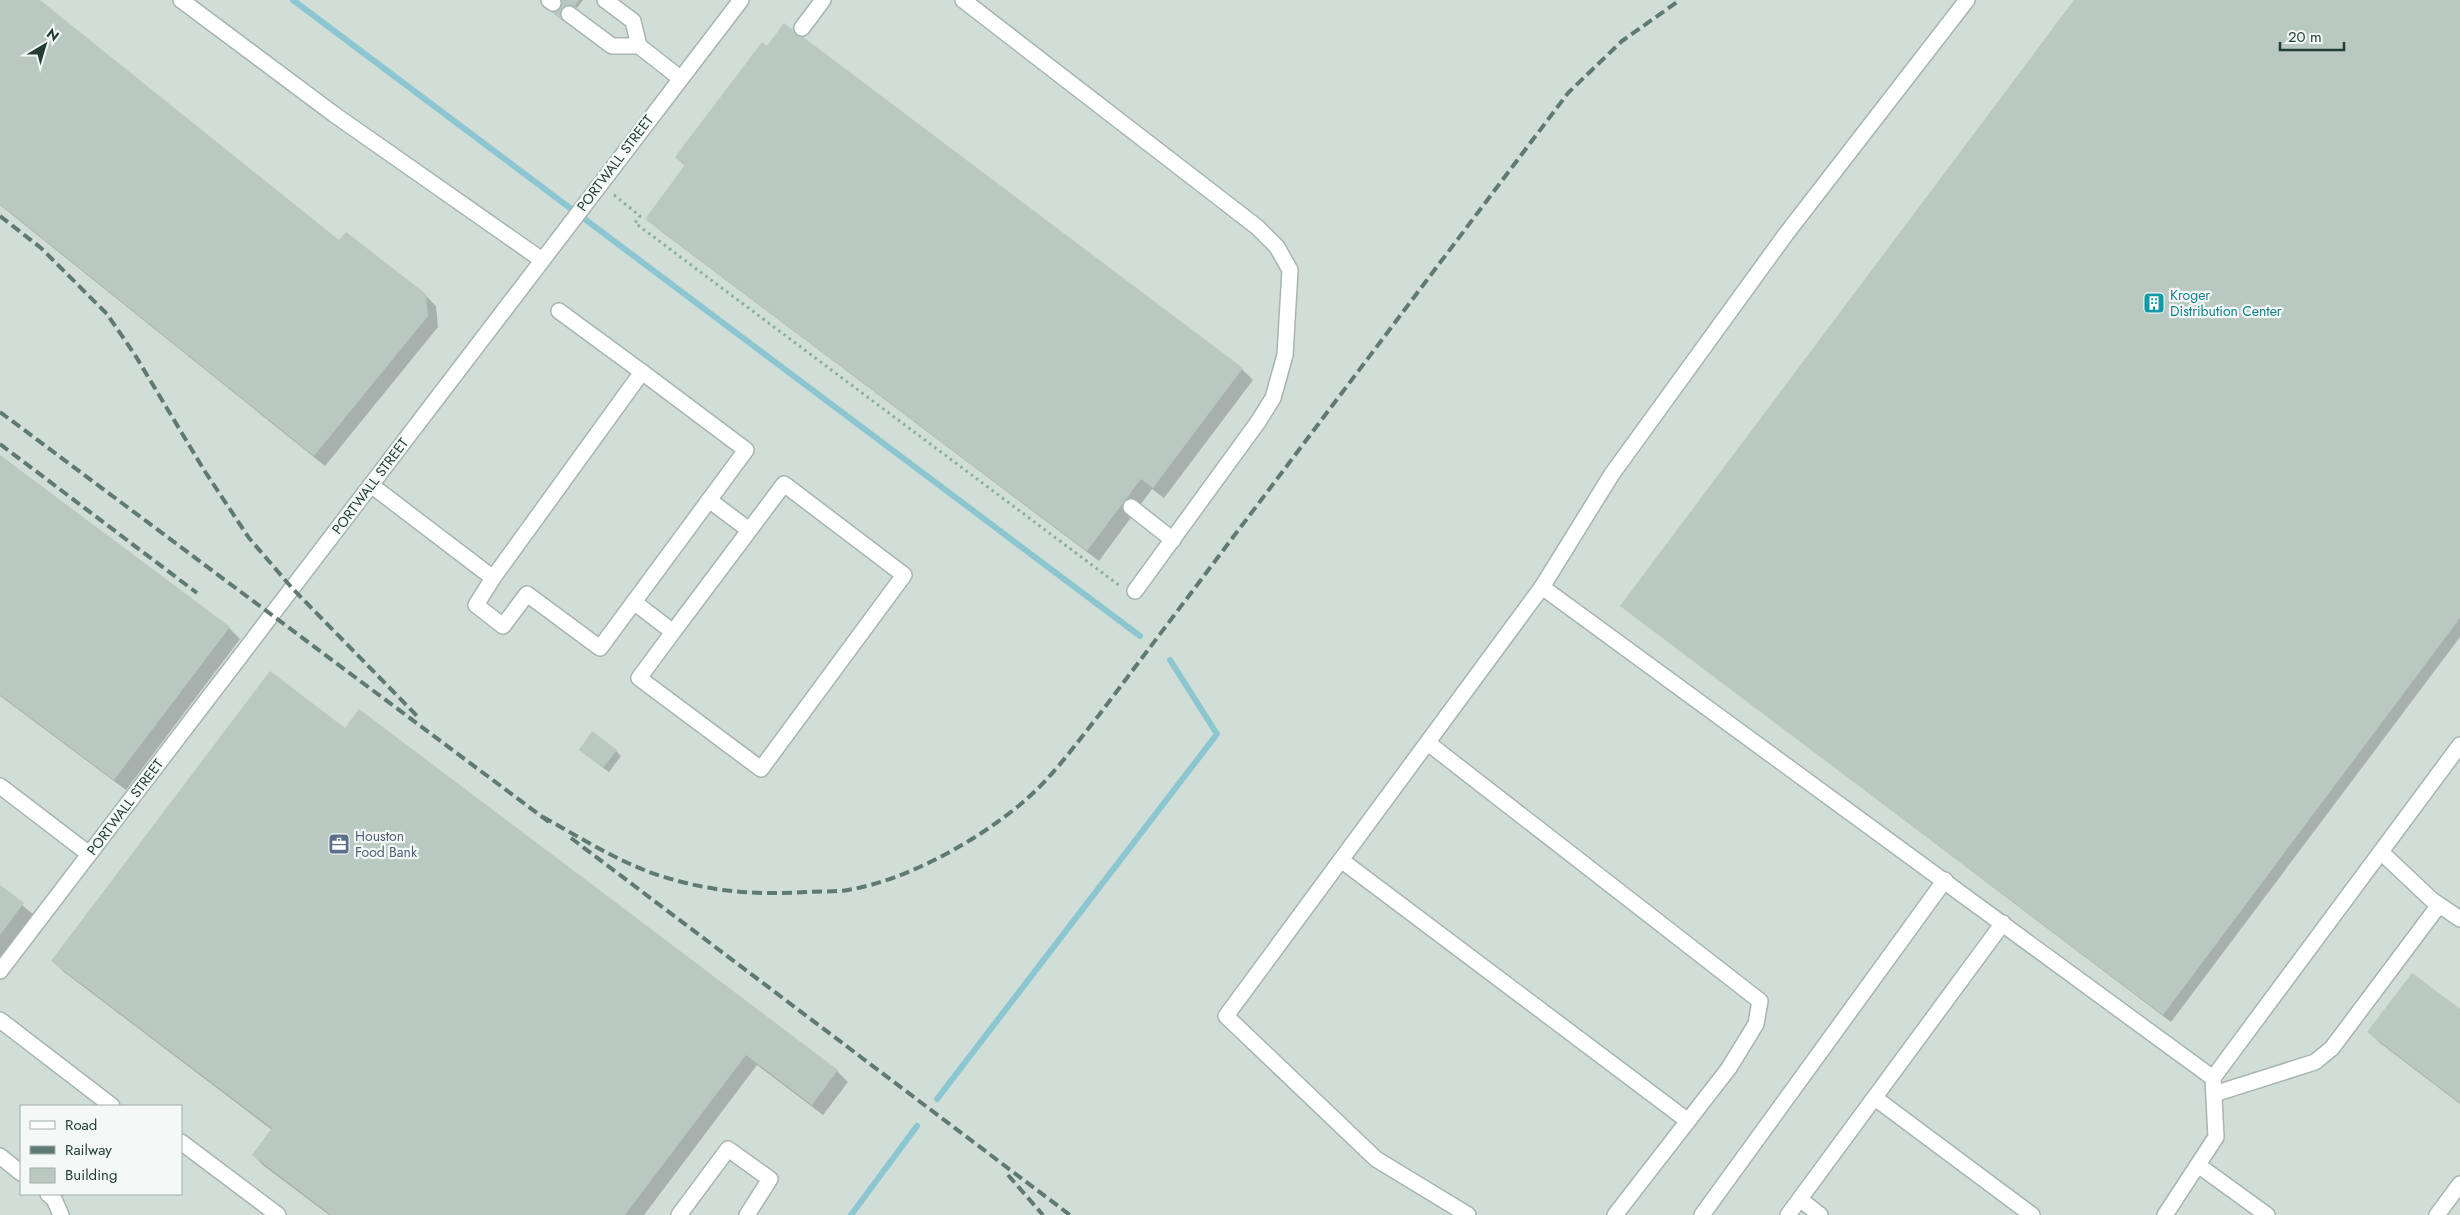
<svg xmlns="http://www.w3.org/2000/svg" width="2460" height="1215" font-family="Jost,sans-serif">
<rect width="100%" height="100%" fill="#e3ede9"/>
<path fill="#d1ddd7" fill-rule="evenodd" d="M0,0H2460V1215H0ZM21,1106H181V1194H21Z"/>
<g fill="#0003">
<path d="M0,0H38L339,242L425,295L436,306L438,327L325,466L0,205Z"/>
<path d="M563,0H583L577,8L573,6L564,10L561,16L563,20L559,18L562,11L553,12L562,9Z"/>
<path d="M2076,0H2460V637L2171,1022L1622,606Z"/>
<path d="M792,31L1242,369L1253,380L1164,498L1152,489L1099,561L658,229L647,218L686,167L676,157L767,47Z"/>
<path d="M0,456L229,628L240,639L126,790L0,696Z"/>
<path d="M359,710L837,1071L848,1082L823,1115L757,1065L644,1215H329L264,1166L253,1155L272,1130L64,972L53,961L345,729Z"/>
<path d="M616,751L621,756L609,772L586,755Z"/>
<path d="M0,887L34,915L0,960Z"/>
<path d="M2460,1011V1104L2380,1043L2369,1032Z"/>
</g>
<g fill="none" stroke-linecap="round" stroke-linejoin="round">
<g stroke="#8cc7d1" stroke-width="6">
<path d="M293,0L1140,636"/>
<path d="M937,1099L1217,734L1170,660"/>
<path d="M851,1215L917,1126"/>
</g>
</g>
<g fill="#b9c8c1">
<path d="M0,0H40L339,240L346,232L426,294L428,316L314,456L0,204Z"/>
<path d="M562,0H579L575,6L570,5L562,8L560,13L563,21L551,12L560,9Z"/>
<path d="M2074,0H2460V618L2163,1015L1620,606Z"/>
<path d="M784,23L793,30L796,35L803,37L1243,368L1153,488L1141,479L1087,551L645,219L685,165L675,157L762,42L767,46Z"/>
<path d="M0,455L230,627L114,780L0,695Z"/>
<path d="M270,671L345,728L359,709L838,1070L812,1105L746,1055L625,1215H331L252,1155L272,1128L51,961Z"/>
<path d="M592,731L617,750L603,768L579,750Z"/>
<path d="M0,885L24,903L0,935Z"/>
<path d="M2412,973L2460,1009V1103L2367,1032Z"/>
</g>
<g fill="none" stroke-linecap="round" stroke-linejoin="round">
<g stroke="#a6b5b0" stroke-width="18">
<g id="minor">
<path d="M181,0L335,115L542,260"/>
<path d="M549,0L553,3"/>
<path d="M605,0L633,21L639,46"/>
<path d="M963,0L1257,227L1277,247L1290,270L1285,355L1273,398L1258,422L1135,591"/>
<path d="M569,14L612,46H639L680,78"/>
<path d="M802,28L823,0"/>
<path d="M559,311L642,372"/>
<path d="M371,485L493,578L642,372L746,450L600,648L527,594L503,626L476,605L493,578"/>
<path d="M709,500L749,530"/>
<path d="M1131,507L1173,540"/>
<path d="M1542,587L2213,1078"/>
<path d="M634,602L673,632L639,678L761,769L904,575L784,484L673,632"/>
<path d="M1428,743L1760,1001L1756,1024L1729,1068L1615,1215"/>
<path d="M0,786L89,854"/>
<path d="M2381,852L2432,900L2460,919"/>
<path d="M1341,860L1688,1121"/>
<path d="M0,971L741,0"/>
<path d="M0,1020L112,1106"/>
<path d="M2214,1094L2315,1062L2332,1048L2439,905"/>
<path d="M1875,1098L2032,1215"/>
<path d="M181,1142L278,1215"/>
<path d="M0,1156L21,1173"/>
<path d="M2198,1165L2267,1215"/>
<path d="M48,1194L54,1199L61,1215"/>
<path d="M1800,1199L1820,1215"/>
<path d="M679,1215L728,1149L770,1179L747,1215"/>
<path d="M1468,1215L1376,1159L1226,1016L1542,587L1612,474L1786,234L1967,0"/>
<path d="M1702,1215L1945,880"/>
<path d="M1788,1215L2003,923"/>
<path d="M2165,1215L2216,1137L2213,1078L2460,745"/>
<path d="M2437,1215L2460,1184"/>
</g>
</g>
<path stroke="#84b0a2" stroke-width="3" stroke-dasharray="2.5 4" stroke-linecap="butt" d="M614,195L640,216L635,223L1120,586"/>
<use href="#minor" stroke="#fff" stroke-width="15"/>
<g stroke="#5e7a72" stroke-width="4" stroke-dasharray="10 5" stroke-linecap="butt">
<path d="M0,216L41,248L107,314L135,355L204,470L249,538L292,588L420,719"/>
<path d="M0,412L549,822"/>
<path d="M0,444L197,593"/>
<path d="M543,817C581,838 620,863 661,876C712,892 753,895 806,892C820,891 835,892 848,890C907,880 977,841 1022,803C1052,778 1075,745 1099,715L1568,93L1622,41L1680,0"/>
<path d="M571,838L1070,1215"/>
<path d="M1008,1175L1043,1215"/>
</g>
</g>
<defs>
<g id="building-square" transform="scale(1.125)"><rect x="-9" y="-9" width="18" height="18" rx="4" fill="#0f9aa8" stroke="#f4f9f7"/><path d="M-4-6H4V6H1V3H-1V6H-4ZM-2.5-4.3h1.7v1.8h-1.7ZM.8-4.3h1.7v1.8H.8ZM-2.5-1h1.7V.8h-1.7ZM.8-1h1.7V.8H.8Z" fill="#fff"/></g>
<g id="office-square" transform="scale(1.125)"><rect x="-9" y="-9" width="18" height="18" rx="4" fill="#5c6f8a" stroke="#f4f9f7"/><path d="M-6-3h4V-5.5h4V-3h4V5H-6ZM-1-4.5V-3h2v-1.5ZM-6 0V1H6V0Z" fill="#fff"/></g>
</defs>
<g fill-rule="evenodd">
<use href="#building-square" x="2154" y="303"/>
<use href="#office-square" x="339" y="844"/>
</g>
<g text-anchor="middle" dominant-baseline="central" stroke-width="4.5" stroke-linejoin="round" paint-order="stroke">
<g font-size="14" fill="#233e37" stroke="#f4f9f7">
<text transform="translate(615 163) rotate(-53)">PORTWALL STREET</text>
<text transform="translate(370 486) rotate(-53)">PORTWALL STREET</text>
<text transform="translate(125 807) rotate(-53)">PORTWALL STREET</text>
</g>
<g font-size="14" fill="#0d838f" stroke="#f4f9f7" text-anchor="start">
<text x="2170" y="295">Kroger<tspan x="2170" dy="16">Distribution Center</tspan></text>
</g>
<g font-size="14" fill="#4e5e75" stroke="#f4f9f7" text-anchor="start">
<text x="355" y="836">Houston<tspan x="355" dy="16">Food Bank</tspan></text>
</g>
</g>
<rect x="20" y="1105" width="162" height="90" fill="#f4f9f7" stroke="#a0aeaa"/>
<rect x="30" y="1121" width="25" height="8" fill="#ffffff" stroke="#a0aeaa"/>
<text x="65" y="1130" font-size="15" fill="#233e37">Road</text>
<rect x="30" y="1146" width="25" height="8" fill="#5e7a72" stroke="#a0aeaa"/>
<text x="65" y="1155" font-size="15" fill="#233e37">Railway</text>
<rect x="30" y="1168" width="25" height="15" fill="#b9c8c1" stroke="#a0aeaa"/>
<text x="65" y="1180" font-size="15" fill="#233e37">Building</text>
<g transform="translate(45 45) rotate(38)" stroke="#f4f9f7" stroke-width="4" paint-order="stroke">
<path d="M0-4L9 19L0 12L-9 19Z" fill="#233e37"/>
<text y="-8" font-size="14" font-weight="bold" text-anchor="middle" fill="#233e37">N</text>
</g>
<path d="M2280 42v8h64v-8" fill="none" stroke="#233e37" stroke-width="2.5"/>
<text x="2288" y="42" font-size="15" fill="#233e37" stroke="#f4f9f7" stroke-width="4" paint-order="stroke">20 m</text>
</svg>
